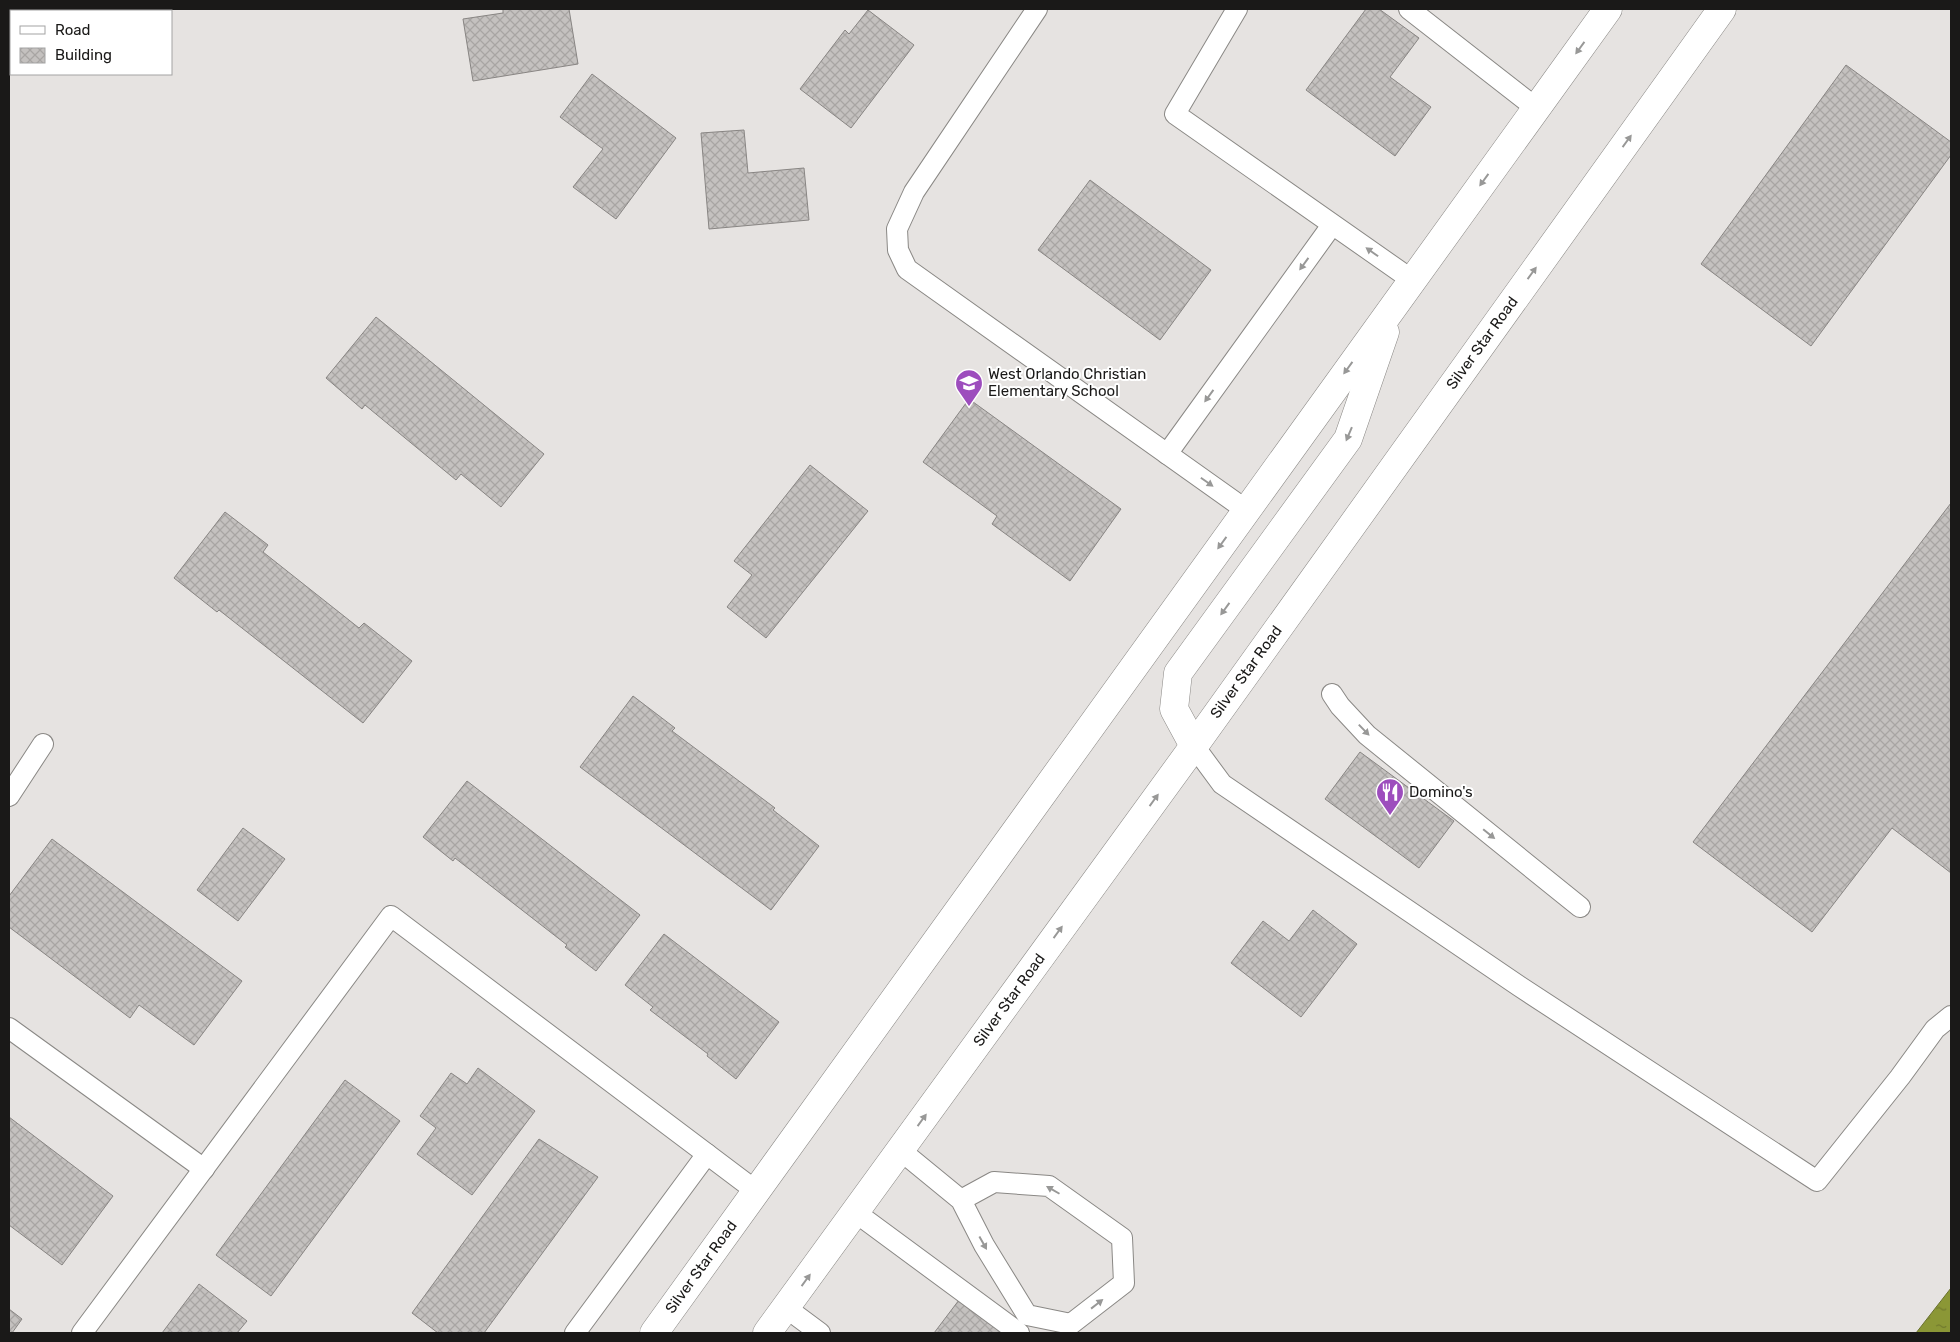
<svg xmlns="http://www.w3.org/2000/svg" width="1960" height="1342" font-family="Rubik,sans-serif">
<defs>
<pattern id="water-ripples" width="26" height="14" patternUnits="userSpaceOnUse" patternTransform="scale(1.25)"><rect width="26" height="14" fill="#8b9736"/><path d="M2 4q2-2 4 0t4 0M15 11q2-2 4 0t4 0" fill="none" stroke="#717a2d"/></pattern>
<pattern id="building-cross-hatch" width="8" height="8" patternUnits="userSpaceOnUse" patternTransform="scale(1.25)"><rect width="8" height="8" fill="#c4c1bf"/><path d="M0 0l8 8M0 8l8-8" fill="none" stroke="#a8a5a3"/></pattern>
</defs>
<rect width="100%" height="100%" fill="#e6e3e1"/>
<path fill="url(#water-ripples)" stroke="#69712d" d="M1951,1288V1333H1916Z"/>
<g fill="url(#building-cross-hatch)" stroke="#888583">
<path d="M503,9H569L578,64L473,81L463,19L503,13Z"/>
<path d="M1366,9H1379L1419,38L1390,77L1431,107L1395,156L1306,90Z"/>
<path d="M868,10L914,45L851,128L800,89L845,30L849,34Z"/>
<path d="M1846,65L1951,142V155L1811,346L1701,264Z"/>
<path d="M592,74L676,138L616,219L573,187L603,149L560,117Z"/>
<path d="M744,130L748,173L804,168L809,220L709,229L701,133Z"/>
<path d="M1090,180L1211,270L1160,340L1038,250Z"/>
<path d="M376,317L544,454L501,507L461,474L456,480L365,405L362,409L326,378Z"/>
<path d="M969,399L1121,509L1070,581L992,524L997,516L923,462Z"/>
<path d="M810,465L868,511L766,638L727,607L752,575L734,561Z"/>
<path d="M1951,503V873L1892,828L1812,932L1693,842Z"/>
<path d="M225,512L268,545L263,552L359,628L364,623L412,661L363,723L219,610L217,612L174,578Z"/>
<path d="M633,696L675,728L672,731L775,808L773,810L819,846L771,910L580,767Z"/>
<path d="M1360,752L1454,821L1419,868L1325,799Z"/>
<path d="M467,781L640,915L596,971L565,947L567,945L455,858L453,861L423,837Z"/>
<path d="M243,828L285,859L238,921L197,890Z"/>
<path d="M52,839L242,981L194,1045L139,1005L130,1018L9,927V896Z"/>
<path d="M1313,910L1357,944L1301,1017L1231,963L1263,921L1289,941Z"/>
<path d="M664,934L779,1022L736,1079L707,1056L708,1054L650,1010L653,1007L625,985Z"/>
<path d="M478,1068L535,1111L472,1195L417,1154L436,1128L420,1116L451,1073L467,1084Z"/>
<path d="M345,1080L400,1121L271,1296L216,1255Z"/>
<path d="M9,1117L113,1196L62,1265L9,1225Z"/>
<path d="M539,1139L598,1177L484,1333H438L412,1313Z"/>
<path d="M199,1284L247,1321L237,1333H162Z"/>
<path d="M959,1300L1004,1333H934Z"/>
<path d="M9,1309L22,1319L12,1333H9Z"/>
</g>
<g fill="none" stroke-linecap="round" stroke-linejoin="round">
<g stroke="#8a8885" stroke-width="22">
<g id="service">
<path d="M1037,9L914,192L897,229L898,250L907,269L1246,510"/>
<path d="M1237,9L1175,114L1412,280"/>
<path d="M1409,9L1536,108"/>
<path d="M1167,454L1332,225"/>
<path d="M1332,694L1340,706L1367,735L1580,907"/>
<path d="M1194,746L1222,784L1519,986L1817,1181L1900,1077L1935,1029L1951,1016"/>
<path d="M9,796L43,744"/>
<path d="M9,1028L204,1169"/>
<path d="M900,1150L961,1200L984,1245L1027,1315L1071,1324L1124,1283L1122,1238L1049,1186L994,1182L961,1200"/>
<path d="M855,1212L1019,1333"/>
<path d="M785,1307L820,1333"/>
<path d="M82,1333L391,916L756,1191"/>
<path d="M575,1333L707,1154"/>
</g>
</g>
<g stroke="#8a8885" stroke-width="29">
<g id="secondary">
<path d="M1194,746L1174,709L1178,673L1348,439L1385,332"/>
<path d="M654,1333L1608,9"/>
<path d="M767,1333L1194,746L1722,9"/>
</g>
</g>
<use href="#service" stroke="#fff" stroke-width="20"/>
<use href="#secondary" stroke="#fff" stroke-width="28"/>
</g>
<defs><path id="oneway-solid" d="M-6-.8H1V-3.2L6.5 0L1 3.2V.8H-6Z" transform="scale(1.25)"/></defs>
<g fill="#989897">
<use href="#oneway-solid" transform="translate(1580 48) rotate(126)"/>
<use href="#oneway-solid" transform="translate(1627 141) rotate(-54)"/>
<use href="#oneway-solid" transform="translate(1484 180) rotate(126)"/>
<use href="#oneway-solid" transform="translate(1372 252) rotate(-145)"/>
<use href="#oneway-solid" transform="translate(1304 264) rotate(126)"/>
<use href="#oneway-solid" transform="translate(1532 273) rotate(-54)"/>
<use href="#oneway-solid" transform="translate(1348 368) rotate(126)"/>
<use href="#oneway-solid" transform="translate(1209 396) rotate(126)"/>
<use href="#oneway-solid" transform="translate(1349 434) rotate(113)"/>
<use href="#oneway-solid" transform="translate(1207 482) rotate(35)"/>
<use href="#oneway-solid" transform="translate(1222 543) rotate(126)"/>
<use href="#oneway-solid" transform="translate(1225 609) rotate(126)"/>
<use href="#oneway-solid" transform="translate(1364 730) rotate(46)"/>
<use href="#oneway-solid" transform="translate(1154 800) rotate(-54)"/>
<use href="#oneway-solid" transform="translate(1489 834) rotate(39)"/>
<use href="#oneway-solid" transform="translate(1058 932) rotate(-54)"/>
<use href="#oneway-solid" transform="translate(922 1120) rotate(-54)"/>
<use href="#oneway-solid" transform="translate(1053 1190) rotate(-150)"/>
<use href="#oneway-solid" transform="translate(983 1243) rotate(61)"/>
<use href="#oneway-solid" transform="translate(806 1280) rotate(-54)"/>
<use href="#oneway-solid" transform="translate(1097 1304) rotate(-38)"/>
</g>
<defs>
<g id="school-pin" transform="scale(1.4375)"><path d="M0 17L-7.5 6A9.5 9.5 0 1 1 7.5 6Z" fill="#9d4dbd" stroke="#fff"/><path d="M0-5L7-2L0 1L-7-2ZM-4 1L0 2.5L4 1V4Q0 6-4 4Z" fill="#fff"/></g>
<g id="restaurant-pin" transform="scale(1.4375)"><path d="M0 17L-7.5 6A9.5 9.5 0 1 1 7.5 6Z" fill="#9d4dbd" stroke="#fff"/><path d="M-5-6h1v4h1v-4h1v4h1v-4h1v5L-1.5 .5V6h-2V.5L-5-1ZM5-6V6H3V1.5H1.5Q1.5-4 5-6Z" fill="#fff"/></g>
</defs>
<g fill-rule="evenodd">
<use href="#school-pin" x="969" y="383"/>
<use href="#restaurant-pin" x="1390" y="792"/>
</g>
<g text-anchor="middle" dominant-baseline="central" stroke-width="4" stroke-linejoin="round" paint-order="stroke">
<g font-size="15" fill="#1a1918" stroke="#fff">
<text transform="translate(1482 343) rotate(-54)">Silver Star Road</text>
<text transform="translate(1246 672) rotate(-54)">Silver Star Road</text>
<text transform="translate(1009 1000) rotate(-54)">Silver Star Road</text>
<text transform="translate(701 1267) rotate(-54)">Silver Star Road</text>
</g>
<g font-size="15" fill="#1a1918" stroke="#fff" text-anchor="start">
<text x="988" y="374">West Orlando Christian<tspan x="988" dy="17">Elementary School</tspan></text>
<text x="1409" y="792">Domino's</text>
</g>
</g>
<rect width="1960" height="1342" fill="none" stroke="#1a1918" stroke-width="20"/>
<rect x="10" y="10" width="162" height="65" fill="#ffffff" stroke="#a3a3a3"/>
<rect x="20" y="26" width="25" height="8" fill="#ffffff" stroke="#a3a3a3"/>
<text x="55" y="35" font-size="15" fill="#1a1918">Road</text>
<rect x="20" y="48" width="25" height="15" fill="url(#building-cross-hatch)" stroke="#a3a3a3"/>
<text x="55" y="60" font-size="15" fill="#1a1918">Building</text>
</svg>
